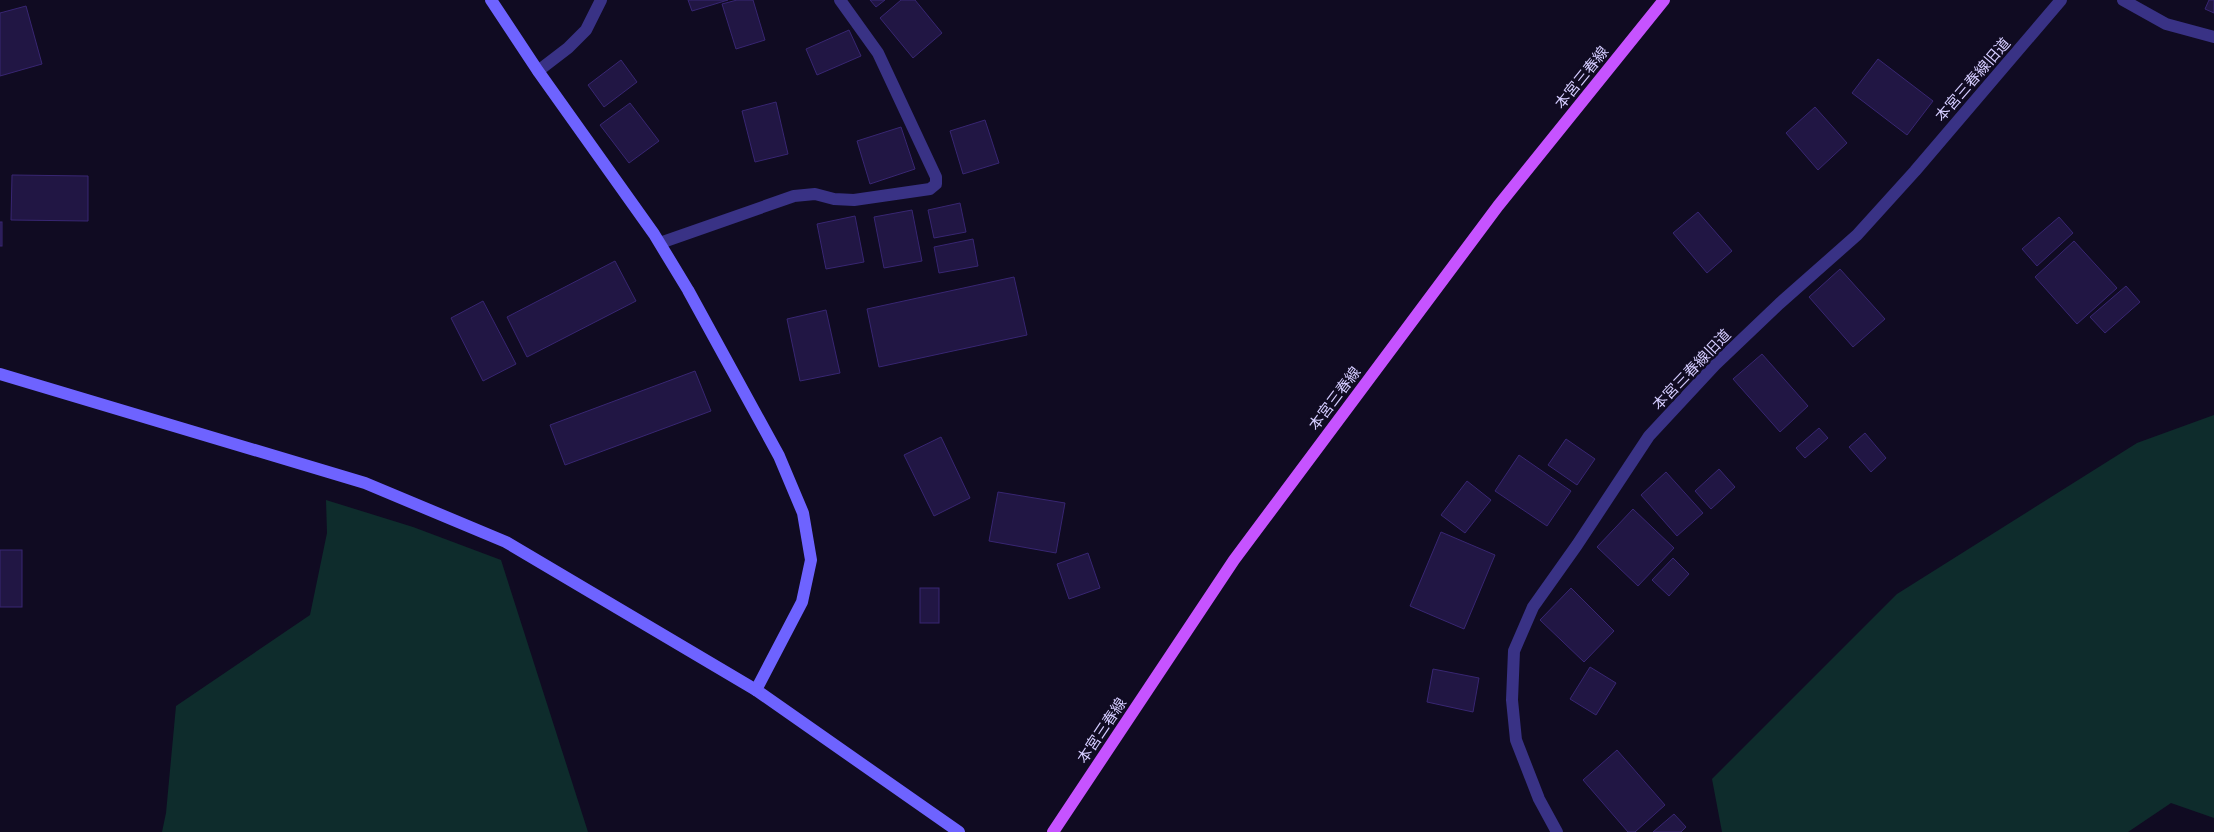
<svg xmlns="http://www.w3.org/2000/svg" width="2214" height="832" font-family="'Open Sans','Noto Sans JP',sans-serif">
<rect width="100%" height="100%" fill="#100b22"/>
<g fill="#0e2c2c">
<path d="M2214,415V818L2171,803L2128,832H1722L1712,779L1897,594L2137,443Z"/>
<path d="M326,500L413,527L501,560L588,832H162L166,813L176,706L310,615L327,533Z"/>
</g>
<g fill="#211644" stroke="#382672">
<path d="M688,0H728L692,11Z"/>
<path d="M737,0H753L765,40L736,49L722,4Z"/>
<path d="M870,0H885L876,7Z"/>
<path d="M901,0H915L942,33L913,58L880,18Z"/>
<path d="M2209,0H2214V13L2205,9Z"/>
<path d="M26,6L42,64L0,76V13Z"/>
<path d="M849,30L861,56L817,75L806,49Z"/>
<path d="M1878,59L1933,101L1907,135L1852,93Z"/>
<path d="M621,60L637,82L604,107L588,85Z"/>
<path d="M776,102L788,154L755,162L742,111Z"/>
<path d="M630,103L659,141L629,163L600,125Z"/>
<path d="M1815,107L1847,143L1818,170L1786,133Z"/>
<path d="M985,120L999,163L963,174L950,131Z"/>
<path d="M901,127L915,169L870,184L857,141Z"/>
<path d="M12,175L88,176V221L11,220Z"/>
<path d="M960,203L966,232L934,238L928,210Z"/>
<path d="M912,210L922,261L884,268L874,217Z"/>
<path d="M1698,212L1732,251L1707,273L1673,233Z"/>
<path d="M855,216L864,262L826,269L817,224Z"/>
<path d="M2059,217L2073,233L2037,266L2022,249Z"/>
<rect x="0" y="222" width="2" height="24"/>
<path d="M973,239L978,266L939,273L934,247Z"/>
<path d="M2074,241L2117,288L2077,324L2035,277Z"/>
<path d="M615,261L636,301L527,357L507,317Z"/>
<path d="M1840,269L1885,319L1853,347L1809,297Z"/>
<path d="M1014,277L1027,335L879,367L867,309Z"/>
<path d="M2126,286L2140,302L2105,333L2090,317Z"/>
<path d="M483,301L516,364L483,381L451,318Z"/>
<path d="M826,310L840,373L800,381L787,319Z"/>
<path d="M1762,354L1808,406L1780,432L1733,379Z"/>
<path d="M695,371L711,411L565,465L550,425Z"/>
<path d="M1819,428L1828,438L1805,458L1796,448Z"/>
<path d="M1865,433L1886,458L1871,472L1849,447Z"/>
<path d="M941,437L970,498L934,516L904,455Z"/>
<path d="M1566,439L1595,459L1577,485L1548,465Z"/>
<path d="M1519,455L1571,491L1547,526L1495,491Z"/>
<path d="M1719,469L1735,487L1711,509L1695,491Z"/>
<path d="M1666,472L1703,513L1677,536L1641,495Z"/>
<path d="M1467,481L1491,500L1465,533L1441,515Z"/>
<path d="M998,492L1065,503L1056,553L989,541Z"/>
<path d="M1633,509L1674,548L1638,586L1597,547Z"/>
<path d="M1441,532L1495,555L1464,629L1410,606Z"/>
<rect x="0" y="550" width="22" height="57"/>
<path d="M1088,553L1100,588L1069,599L1057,564Z"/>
<path d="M1673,558L1689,574L1669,596L1652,580Z"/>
<rect x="920" y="588" width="19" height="35"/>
<path d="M1571,588L1614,631L1584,662L1540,620Z"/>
<path d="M1590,667L1616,683L1596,715L1570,699Z"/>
<path d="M1433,669L1479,678L1473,712L1427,702Z"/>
<path d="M1617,750L1665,805L1635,832H1628L1583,780Z"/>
<path d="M1674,814L1686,827L1681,832H1653Z"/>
</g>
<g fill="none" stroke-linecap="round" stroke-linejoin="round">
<g stroke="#393285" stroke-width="12">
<path d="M2123,0L2166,24L2214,37"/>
<path d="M538,71L568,48L586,30L601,0"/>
<path d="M660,243L794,196L815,194L834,199L854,200L930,189L936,184V177L878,53L840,0"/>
<path d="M1557,832L1539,799L1516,740L1512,700L1514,651L1533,607L1577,545L1649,436L1715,365L1779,304L1857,235L1915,171L2061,0"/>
</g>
<g stroke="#6e63ff" stroke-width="12">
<path d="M491,0L538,71L654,234L688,290L779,456L803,513L811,560L802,602L756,690L959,832"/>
<path d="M0,374L365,483L506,542L756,690"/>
</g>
<path stroke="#c653ff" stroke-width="12" d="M1053,832L1234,560L1498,206L1664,0"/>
</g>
<g text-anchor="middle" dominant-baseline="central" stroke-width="5" stroke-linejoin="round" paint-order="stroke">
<g font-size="15" fill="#d4ccff" stroke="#100b22">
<text transform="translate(1581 77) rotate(-51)">本宮三春線</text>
<text transform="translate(1972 79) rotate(-49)">本宮三春線旧道</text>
<text transform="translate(1691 369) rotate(-46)">本宮三春線旧道</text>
<text transform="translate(1334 398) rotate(-53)">本宮三春線</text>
<text transform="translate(1101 730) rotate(-56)">本宮三春線</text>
</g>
</g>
</svg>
